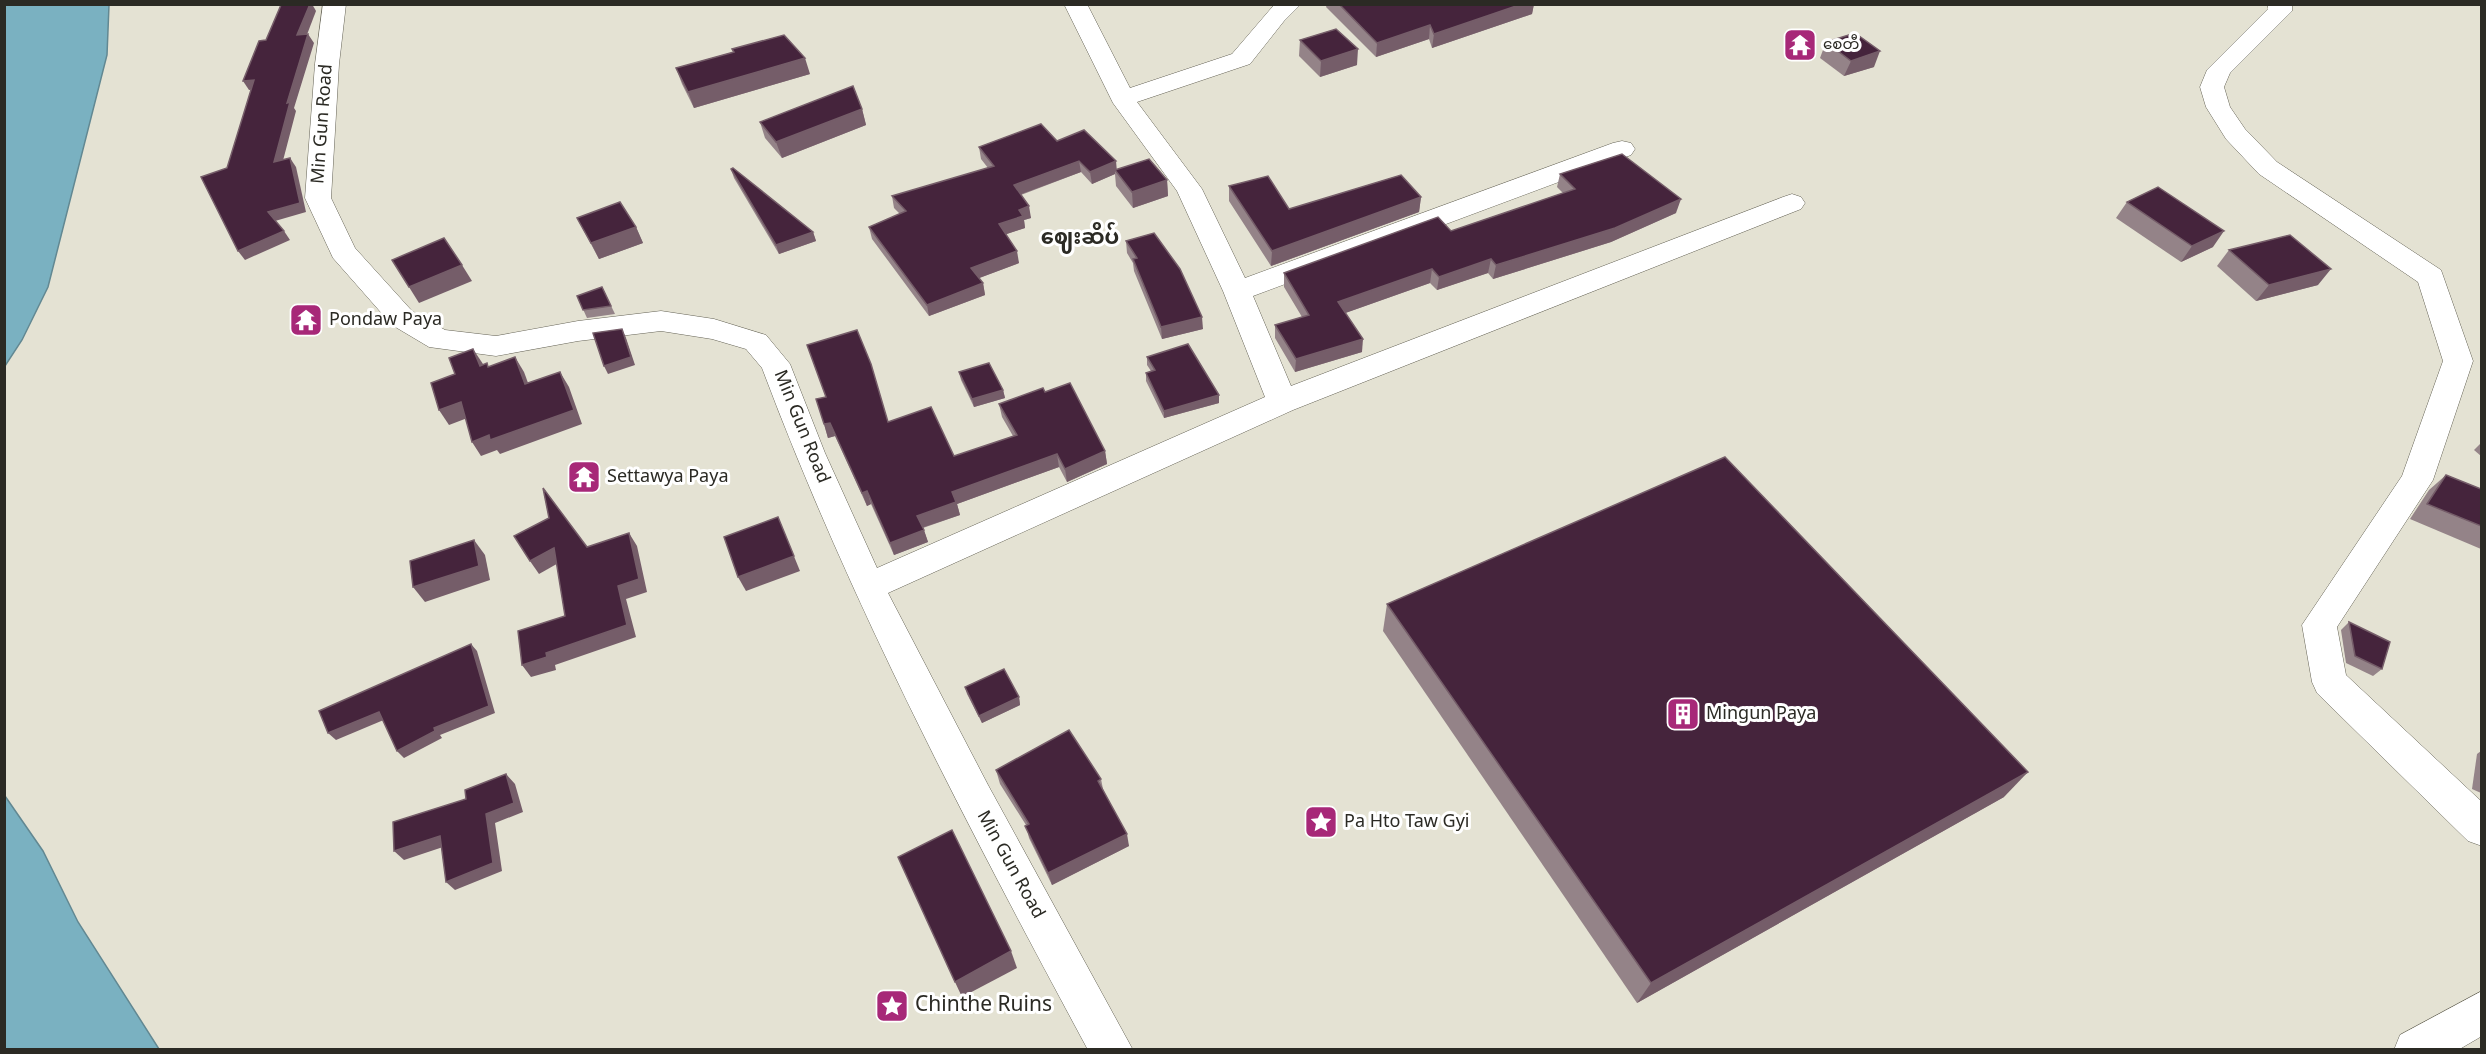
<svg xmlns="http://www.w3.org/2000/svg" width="2486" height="1054" font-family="Georgia,'Noto Sans Myanmar',serif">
<rect width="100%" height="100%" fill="#e4e2d3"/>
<g fill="#7ab1c1" stroke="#628892" stroke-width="1.5">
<path d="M5,4L109,5L107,55L48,287L22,340L5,366Z"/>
<path d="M5,796L43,851L78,922L159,1049H5Z"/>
</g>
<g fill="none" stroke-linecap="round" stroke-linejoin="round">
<g stroke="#656356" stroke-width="1">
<g id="minor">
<path d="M323,4H346L339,64L331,198L355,248L412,311L445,330L496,336L578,321L661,311L714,319L766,335L790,364L825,453L877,568L1265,397L1223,291L1177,191L1113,103L1064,4H1087L1130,88L1232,54L1274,5L1301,4L1284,21L1250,64L1137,102L1202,189L1245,278L1613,143L1622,141L1631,143L1635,149L1631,155L1253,296L1291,386L1783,197L1792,194L1801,197L1805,203L1801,209L1293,410L888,593L988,785L1133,1050H1088C968,827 851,605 762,368L746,349L712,339L661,331L578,341L496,356L429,347L392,325L333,258L305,198L315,64Z"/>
<path d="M2268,4H2292V11L2230,73L2224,87L2230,107L2245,129L2277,162L2441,270L2473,361L2433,480L2337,627L2346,675L2482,802V846L2468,841L2317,693L2312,682L2302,625L2402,476L2443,361L2418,282L2259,174L2226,139L2206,107L2200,87L2207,70L2268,9Z"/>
<path d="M2482,991V1036L2458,1050H2394L2400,1035Z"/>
</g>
</g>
<use href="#minor" fill="#fff" fill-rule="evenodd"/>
</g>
<g fill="#948388">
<path d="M1327,4H1534L1532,14L1432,48L1429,39L1376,57L1326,7Z"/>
<path d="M1300,40L1357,65L1320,77L1299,56Z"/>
<path d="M1826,42L1874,67L1844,76L1820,58Z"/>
<path d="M732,49L810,74L694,108L682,84L676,68L733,52Z"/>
<path d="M862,109L866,125L782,158L765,138L760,122Z"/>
<path d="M1057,141L1116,161V169L1167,180L1168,196L1133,208L1116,186L1115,174L1092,184L1081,172L1021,195L1031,218L1024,220L1025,228L1006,234L1019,263L979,278L983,283L985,295L929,316L872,239L869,227L900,214L894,208L892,196L988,168L981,159L979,147Z"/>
<path d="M731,169L813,232L816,241L779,254L734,178Z"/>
<path d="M1560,174L1676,213L1611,242L1493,279L1488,273L1437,290L1430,283L1345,313L1362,352L1295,372L1275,338V325L1302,317L1284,287V273L1451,231L1563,193L1557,187Z"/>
<path d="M1229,186L1289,209L1421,197L1419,212L1271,266L1229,201Z"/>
<path d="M2127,202L2213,247L2181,262L2116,218Z"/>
<path d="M577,218L636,227L643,243L599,259Z"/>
<path d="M1126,241L1203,329L1162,339L1134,271L1133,263L1127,253Z"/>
<path d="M2229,250L2318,285L2256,301L2217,266Z"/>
<path d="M602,287L615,314L587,318L577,296Z"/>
<path d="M1147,357L1219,403L1164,418L1146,381V373L1151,371L1147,365Z"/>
<path d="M959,372L1003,390L1005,398L974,407L961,380Z"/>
<path d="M1045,392L1105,451L1107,464L1067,482L1059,467L957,504L960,515L923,528L928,542L894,555L871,504L867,506L835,436L828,438L824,424L888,422L954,456L1013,436L1002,417L999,404Z"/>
<path d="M2481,443V456L2474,450Z"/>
<path d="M2446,475L2481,489V549L2410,519L2429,490Z"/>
<path d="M1387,604L2004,797L1637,1003L1383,631Z"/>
<path d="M2349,622L2382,669L2373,676L2346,663L2341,630Z"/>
<path d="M965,687L1019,697L1020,705L982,723L967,694Z"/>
<path d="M2481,751V793L2472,789L2477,754Z"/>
<path d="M996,770L1101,779L1103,789L1129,846L1052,885L1029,838L1026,825L1000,784Z"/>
</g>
<g fill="#755d69">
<path d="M310,4H312L316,11L303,45L297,35Z"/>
<path d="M1522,4H1534L1532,14L1432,48L1434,34Z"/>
<path d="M1430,25L1429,39L1376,57L1377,43Z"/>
<path d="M308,34L314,43L294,108L296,111L280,172L274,162L287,103Z"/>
<path d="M1358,49L1357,65L1320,77L1321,61Z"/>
<path d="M1880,51L1874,67L1844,76L1851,61Z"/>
<path d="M805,58L810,74L694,108L688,92Z"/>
<path d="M254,80L260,89L249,90L243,81Z"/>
<path d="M862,109L866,125L782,158L776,142Z"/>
<path d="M290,158L296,167L306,212L275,221L268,212Z"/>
<path d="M1079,161L1081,172L1016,196L1014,185Z"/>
<path d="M1116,161L1117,172L1115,170V174L1092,184L1090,172Z"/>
<path d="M1167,180L1168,196L1133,208L1132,192Z"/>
<path d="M1421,197L1419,212L1271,266L1272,251Z"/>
<path d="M1681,199L1676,213L1611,242L1493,279L1496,265Z"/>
<path d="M1029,206L1031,218L1024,220L1025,228L1001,236L999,224L1019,210Z"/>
<path d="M636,227L643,243L599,259L591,243Z"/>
<path d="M284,231L290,240L245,260L238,251Z"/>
<path d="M2224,231L2213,247L2181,262L2192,246Z"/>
<path d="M813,232L816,241L779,254L776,245Z"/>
<path d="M1017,251L1019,263L974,280L971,268Z"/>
<path d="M1491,259L1488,273L1437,290L1439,277Z"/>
<path d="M462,265L472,281L419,303L409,287Z"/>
<path d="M1432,269L1430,283L1337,316L1338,302Z"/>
<path d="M2331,269L2318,285L2256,301L2269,285Z"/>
<path d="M983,283L985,295L929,316L927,305Z"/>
<path d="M1202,317L1203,329L1162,339L1161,327Z"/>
<path d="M622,329L626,338L635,365L608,374L604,366Z"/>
<path d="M1363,339L1362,352L1295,372L1296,359Z"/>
<path d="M473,349L483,364L489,380L480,366Z"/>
<path d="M515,357L524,372L534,399L525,384Z"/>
<path d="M560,372L569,387L582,424L500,454L497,450L481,456L472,442Z"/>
<path d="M1003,390L1005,398L974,407L972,399Z"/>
<path d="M1219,395V403L1164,418V411Z"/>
<path d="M461,402L470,417L449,425L439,410Z"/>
<path d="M830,423L835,436L828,438L824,424Z"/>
<path d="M1105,451L1107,464L1067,482L1065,469Z"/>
<path d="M1057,454L1059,467L957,504L960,515L921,528L917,516L952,492Z"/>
<path d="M867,491L871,504L867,506L862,493Z"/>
<path d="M778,517L800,571L746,591L738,577Z"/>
<path d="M924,530L928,542L894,555L890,543Z"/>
<path d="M629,533L637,546L647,592L626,599L636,637L555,665L556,670L531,677L522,665L546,653L618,586Z"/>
<path d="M474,540L485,555L490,580L425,602L413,587Z"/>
<path d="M554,548L562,561L539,574L530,561Z"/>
<path d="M471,644L477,651L495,713L440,735L442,738L404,758L397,751L434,728Z"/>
<path d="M1019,697L1020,705L982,723L979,716Z"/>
<path d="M379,712L386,719L336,740L328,733Z"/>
<path d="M2028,772L2004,797L1637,1003L1651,983Z"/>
<path d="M506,774L515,784L523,812L495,823L502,871L455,890L446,882L486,814Z"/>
<path d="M1127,834L1129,846L1052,885L1048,873Z"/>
<path d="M440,836L449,845L404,860L394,851Z"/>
<path d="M1011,951L1017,968L962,997L955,982Z"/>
</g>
<g fill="#45243c" stroke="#755d69" stroke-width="1.5">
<path d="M287,4H310L297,35L308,34L287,103L290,102L274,162L290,158L300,203L268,212L284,231L238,251L201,177L227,168L254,80L243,81L259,41L266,40L281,5Z"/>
<path d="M1339,4H1522L1434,34L1430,25L1377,43Z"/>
<path d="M1336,29L1358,49L1321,61L1300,40Z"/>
<path d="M1855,33L1880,51L1851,61L1826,42Z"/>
<path d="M784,35L805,58L688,92L676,68L734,52L732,49Z"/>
<path d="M853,86L862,109L776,142L760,122Z"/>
<path d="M1041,124L1057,141L1084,130L1116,161L1090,172L1079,161L1014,185L1029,206L1019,210L1023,216L999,224L1017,251L971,268L983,283L927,305L869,227L906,211L892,196L994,166L979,147Z"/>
<path d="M1622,154L1681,199L1615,228L1496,265L1491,259L1439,277L1432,269L1338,302L1363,339L1296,359L1275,325L1309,315L1284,273L1438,217L1451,231L1575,189L1560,174Z"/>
<path d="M1149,159L1167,180L1132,192L1115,170Z"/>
<path d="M733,168L813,232L776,245L731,169Z"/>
<path d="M1401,175L1421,197L1272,251L1229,186L1268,176L1289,209Z"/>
<path d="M2158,187L2224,231L2192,246L2127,202Z"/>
<path d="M620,202L636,227L591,243L577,218Z"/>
<path d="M1154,233L1180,269L1202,317L1161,327L1133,259L1137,258L1126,241Z"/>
<path d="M2290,235L2331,269L2269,285L2229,250Z"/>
<path d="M444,238L462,265L409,287L392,260Z"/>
<path d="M602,287L611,306L583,310L577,296Z"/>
<path d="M622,329L631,357L604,366L593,333Z"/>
<path d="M857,330L871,364L888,422L931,407L954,456L1017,435L999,404L1043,388L1045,392L1070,383L1105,451L1065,469L1057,454L952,492L956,502L917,516L924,530L890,543L867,491L862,493L830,423L824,424L816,399L826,397L807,345Z"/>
<path d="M1188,344L1219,395L1164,411L1146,373L1155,370L1147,357Z"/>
<path d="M473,349L480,366L487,363L488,367L515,357L525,384L560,372L574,410L490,440L489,435L472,442L461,402L439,410L431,383L455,374L449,358Z"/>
<path d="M989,363L1003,390L972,399L959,372Z"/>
<path d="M1725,457L2028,772L1651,983L1387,604Z"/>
<path d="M2446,475L2481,489V526L2427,504Z"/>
<path d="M543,488L587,547L629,533L639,579L618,586L627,625L546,653L547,657L522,665L518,631L565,616L554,548L530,561L514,536L549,518Z"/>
<path d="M778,517L794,556L738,577L724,537Z"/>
<path d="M474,540L479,566L413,587L410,561Z"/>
<path d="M2349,622L2390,642L2382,669L2355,656Z"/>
<path d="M471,644L489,706L434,728L435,731L397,751L379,712L328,733L319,711Z"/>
<path d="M1004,669L1019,697L979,716L965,687Z"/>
<path d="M1069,730L1101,779L1098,781L1127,834L1048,873L1025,826L1029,824L996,770Z"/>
<path d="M506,774L514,803L486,814L493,863L446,882L440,836L394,851L393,822L466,799L465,790Z"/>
<path d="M952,830L1011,951L955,982L898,857Z"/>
</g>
<defs>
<g id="temple-square" transform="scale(1.725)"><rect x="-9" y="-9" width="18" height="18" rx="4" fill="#a72878" stroke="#fff"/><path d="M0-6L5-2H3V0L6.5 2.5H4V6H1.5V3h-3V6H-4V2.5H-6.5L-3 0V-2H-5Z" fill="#fff"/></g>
<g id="building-square" transform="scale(1.725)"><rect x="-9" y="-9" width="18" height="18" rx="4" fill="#a72878" stroke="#fff"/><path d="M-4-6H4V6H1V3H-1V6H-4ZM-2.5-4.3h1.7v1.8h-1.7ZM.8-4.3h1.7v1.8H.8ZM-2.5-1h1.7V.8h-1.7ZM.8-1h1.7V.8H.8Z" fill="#fff"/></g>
<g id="sight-square" transform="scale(1.725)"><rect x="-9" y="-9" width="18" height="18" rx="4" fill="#a72878" stroke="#fff"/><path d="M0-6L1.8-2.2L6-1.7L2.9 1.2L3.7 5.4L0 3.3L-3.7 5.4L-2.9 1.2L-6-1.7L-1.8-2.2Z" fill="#fff"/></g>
</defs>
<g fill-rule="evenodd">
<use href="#temple-square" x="1800" y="45"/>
<use href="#temple-square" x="306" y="320"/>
<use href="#temple-square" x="584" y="477"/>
<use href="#building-square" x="1683" y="714"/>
<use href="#sight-square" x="1321" y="822"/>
<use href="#sight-square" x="892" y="1006"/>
</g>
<g text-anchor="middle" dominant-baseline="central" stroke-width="6" stroke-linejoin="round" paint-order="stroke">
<g font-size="15" fill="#2b2a24" stroke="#fff" text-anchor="start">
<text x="1823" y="45">စေတီ</text>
</g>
<g font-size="18" fill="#2b2a24" stroke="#fff">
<text transform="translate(323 124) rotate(-86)">Min Gun Road</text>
<text transform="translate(801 427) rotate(68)">Min Gun Road</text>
<text transform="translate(1010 865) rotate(61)">Min Gun Road</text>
</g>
<g font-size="18" fill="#2b2a24" stroke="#fff" text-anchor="start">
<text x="329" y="320">Pondaw Paya</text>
<text x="607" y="477">Settawya Paya</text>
<text x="1706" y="714">Mingun Paya</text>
<text x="1344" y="822">Pa Hto Taw Gyi</text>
</g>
<g font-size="21" font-weight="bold" fill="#2b2a24" stroke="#fff">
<text x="1080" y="239">ဈေးဆိပ်</text>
</g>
<g font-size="21" fill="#2b2a24" stroke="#fff" text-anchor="start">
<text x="915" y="1006">Chinthe Ruins</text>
</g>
</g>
<rect width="2486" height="1054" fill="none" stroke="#2b2a24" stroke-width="12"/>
</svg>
